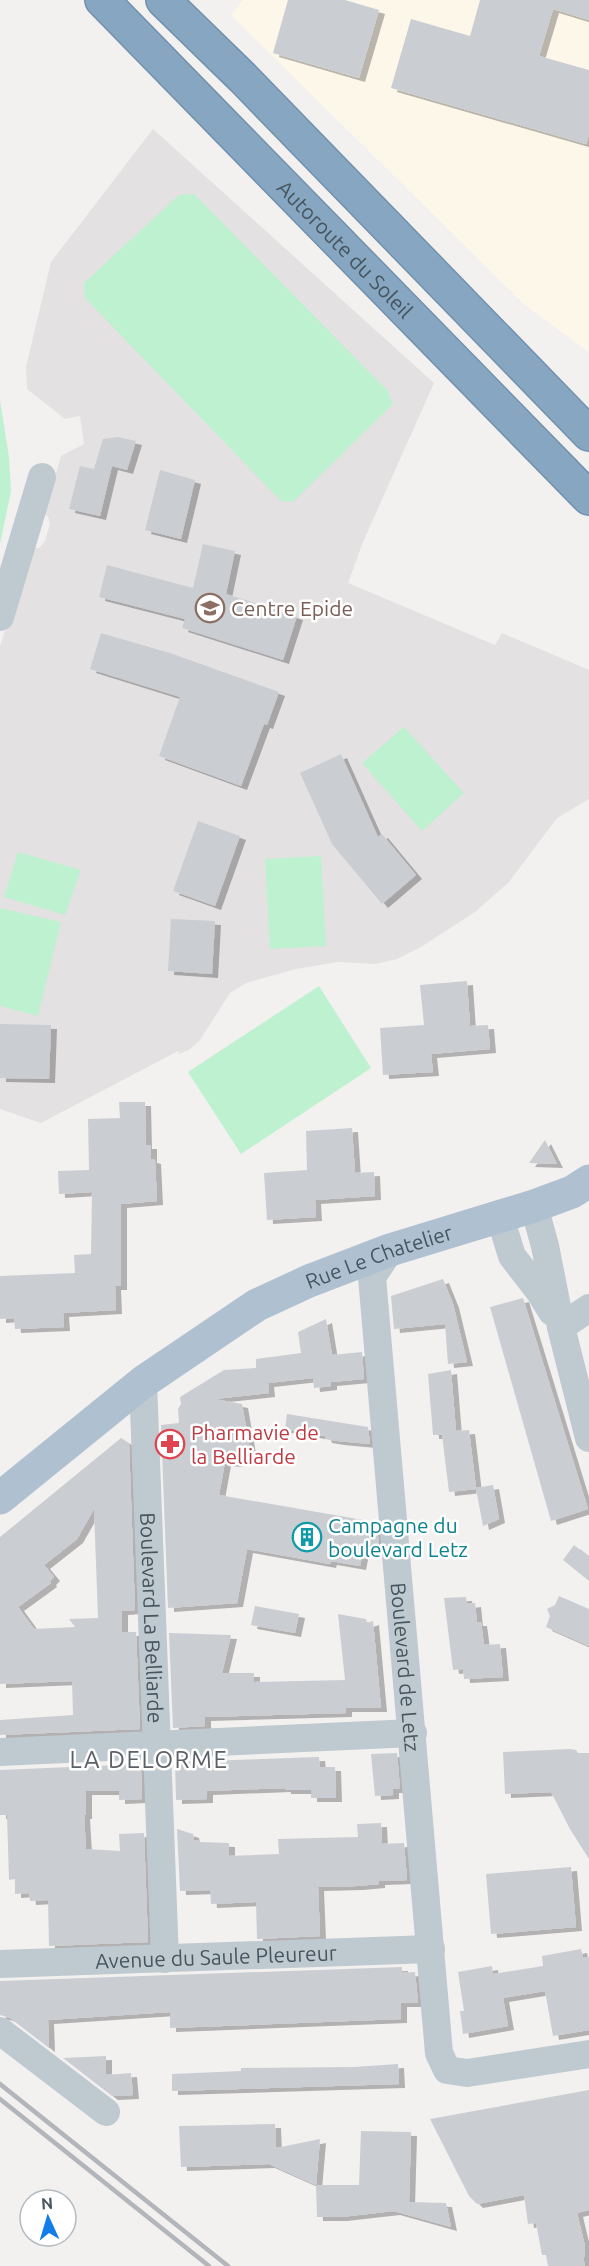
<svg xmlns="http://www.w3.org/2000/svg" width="589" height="2266" font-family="Ubuntu,sans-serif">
<defs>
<filter id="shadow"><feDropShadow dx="6" dy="4" stdDeviation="0" flood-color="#0004"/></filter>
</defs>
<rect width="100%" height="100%" fill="#f3f0f0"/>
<path fill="#fdf7ea" d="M243,0H589V352L525,305L231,15Z"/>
<path fill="#e4e1e2" d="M153,129L434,383L363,542L348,583L495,645L502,633L589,670V799L557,818L509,882L475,912L421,947L397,959L375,964L338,962L296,969L246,983L230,993L200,1040L189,1050L179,1054L178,1051L41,1123L0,1109V646L33,548H39L45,541L50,524L48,516L44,514L61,456L84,444L80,416L65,419L27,389L26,367L51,262Z"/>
<g fill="#bef1cf">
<path d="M194,194L388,391L393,404L293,502L281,501L85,298L84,283L179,195Z"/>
<path d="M0,400L9,457L11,491L0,544Z"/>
<path d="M404,727L464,793L422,831L362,763Z"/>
<path d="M18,852L81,870L65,915L4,897Z"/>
<path d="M321,856L326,946L270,949L265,859Z"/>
<path d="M0,908L61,922L38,1016L0,1006Z"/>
<path d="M319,986L371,1068L241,1154L188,1072Z"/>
</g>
<g fill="#caced3" fill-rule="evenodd" filter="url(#shadow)">
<path d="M288,0H345L379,10L359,78L273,53Z"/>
<path d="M480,0H589V20L553,9L539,56L589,70V134L586,144L391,88L411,19L470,36Z"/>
<path d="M118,437L136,441L127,470L112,466L100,516L69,509L80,466L94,469L103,439Z"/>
<path d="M160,470L195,480L181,539L145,530Z"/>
<path d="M203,544L235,551L226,594L297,616L283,660L182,628L185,619L99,597L107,565L193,588Z"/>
<path d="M101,633L173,654L279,692L267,725L264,724L241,786L159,756L180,697L90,669Z"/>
<path d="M341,754L378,837L382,834L416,875L382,904L332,844L300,773Z"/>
<path d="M198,821L240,836L215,906L173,891Z"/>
<path d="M171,919L215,921L212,974L168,971Z"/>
<path d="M467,981L470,1026L488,1025L490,1049L431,1054L433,1072L383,1075L380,1028L424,1025L420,985Z"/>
<path d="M0,1024L51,1025L49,1079L0,1078Z"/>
<path d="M119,1102H145L146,1145H151V1159L155,1160L157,1201L121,1204V1286H115L116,1310L63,1313L64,1327L15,1329L14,1318L0,1319V1276L75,1273L74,1255L91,1254L92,1192L59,1194L58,1171L89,1170L88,1119L120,1118Z"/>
<path d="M352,1128L355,1173L374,1172L375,1196L315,1200L316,1217L267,1220L264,1173L307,1170L306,1131Z"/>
<path d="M545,1140L557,1164L529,1163Z"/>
<path d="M443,1279L453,1304L467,1362L448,1364L445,1324L394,1329L391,1296Z"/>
<path d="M523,1298L588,1509L551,1521L490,1307Z"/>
<path d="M326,1319L332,1355L362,1352L364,1379L331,1382V1386L314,1388L313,1378L268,1383L269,1393L214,1399L242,1404L251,1455L237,1453L236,1463L225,1462L219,1495L369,1521L368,1527L377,1529L379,1545L369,1544L368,1552L363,1551L360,1566L331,1561L330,1564L247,1549L237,1603L168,1608L161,1425L179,1423L178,1409L181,1404L180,1397L224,1370L256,1368V1359L301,1353L298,1332Z"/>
<path d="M451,1370L456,1431L469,1430L476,1488L493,1485L499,1519L483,1526L476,1489L449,1492L442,1435H433L428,1374Z"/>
<path d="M287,1414L368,1427L370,1444L338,1441L326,1439L325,1436L285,1429Z"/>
<path d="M121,1438L129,1443L135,1610L122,1611V1632H136L140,1729L0,1735V1720L73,1715L72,1681L0,1684V1537ZM94,1509L98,1618L69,1619L75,1627L34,1629L18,1607L51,1583L50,1581L54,1577L44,1565L77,1539Z"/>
<path d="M574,1545L589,1557V1581L563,1560Z"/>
<path d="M559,1596L589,1609V1646L546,1627L550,1616L547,1609L555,1605Z"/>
<path d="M466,1597L467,1604L475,1603L477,1622H481L484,1645L500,1644L503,1677L464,1679L463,1669L453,1670L444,1598Z"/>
<path d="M255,1606L299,1614L295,1633L251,1625Z"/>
<path d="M338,1614L366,1619L367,1623L373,1621L381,1708H346V1713L205,1717V1726L173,1728L169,1633L231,1635L222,1673H254V1682L345,1680Z"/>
<path d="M570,1749L576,1750L578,1753H589V1859L570,1829L551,1792L505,1794L503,1752Z"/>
<path d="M397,1753L400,1789H393V1795L375,1796L371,1754Z"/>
<path d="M319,1757L320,1767H335L336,1798H311V1790H285V1788L207,1791V1799L176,1800L175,1762Z"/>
<path d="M141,1764L142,1799L119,1800V1791H86V1815H84L86,1849L120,1851L119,1834L144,1833L148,1942L49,1946L48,1900L30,1901L29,1893L15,1894V1879L9,1880L7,1815H0V1770Z"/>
<path d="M381,1823L382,1844L404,1843L407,1880L379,1881V1884L357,1886L318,1887L320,1936L257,1939L256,1902L211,1904L210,1890L180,1891L177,1829L193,1834L194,1840H200V1842L229,1843V1856L279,1854L278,1839L358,1837L357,1824Z"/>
<path d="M571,1867L576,1927L491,1934L486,1874Z"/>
<path d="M581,1949L583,1958L589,1957V2030L553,2036L545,1991L503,1998L508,2026L463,2034L460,2011H464L458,1972L492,1966L493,1974L543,1966L542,1956Z"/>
<path d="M402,1967V1973L415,1972L418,2003H401V2019L170,2028V2012L48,2020L49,2048L10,2018L0,2015V1981Z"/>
<path d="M106,2056V2075L131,2073L133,2095L112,2096L63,2058Z"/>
<path d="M398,2064L399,2084L172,2091V2074L241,2071V2068L354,2067Z"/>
<path d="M589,2090V2210L577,2213L585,2246V2256L583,2257L585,2266H548L546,2255H542L536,2223L528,2224L524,2195L477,2204L469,2196L430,2119Z"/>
<path d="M275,2124L276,2148L320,2139L316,2185L269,2164L181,2167L179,2126Z"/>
<path d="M361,2131L411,2132L409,2202L446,2203L451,2227L394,2211L341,2217H317L316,2185H359Z"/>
</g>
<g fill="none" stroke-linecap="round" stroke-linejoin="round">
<g stroke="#7291ad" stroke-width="36">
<g id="highway">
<path id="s5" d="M102,0L589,498"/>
<path d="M163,0L243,78L589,434"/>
</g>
</g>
<g stroke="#bec9d0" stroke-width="28">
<path d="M0,617L42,477"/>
<path d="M534,1206L545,1246L561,1327L589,1438"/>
<path d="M500,1217L512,1256L539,1291L552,1312"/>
<path id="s1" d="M390,1250L372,1277L439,2053L447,2070L467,2073L589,2054"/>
<path d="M561,1327L589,1308"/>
<path id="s2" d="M143,1382L165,1959"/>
<path d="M0,1752L413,1733"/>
<path id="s3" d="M0,1964L431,1949"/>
<path d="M0,2031L106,2112"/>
</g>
<path stroke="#afc1d0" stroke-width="33" id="s4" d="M0,1498L143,1382L257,1305L309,1281L390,1250L534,1206L572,1192L589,1181"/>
<use href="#highway" stroke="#86a6c1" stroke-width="33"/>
<g stroke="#b2b6bb" stroke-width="4.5">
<path d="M0,2084L228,2266"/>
<path d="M0,2099L209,2266"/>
</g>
</g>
<defs>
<g id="school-ring" transform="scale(1.5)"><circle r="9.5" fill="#fff" stroke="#8d6e63" stroke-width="1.5"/><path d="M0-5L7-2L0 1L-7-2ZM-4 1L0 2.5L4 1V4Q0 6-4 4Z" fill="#8d6e63"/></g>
<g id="pharmacy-ring" transform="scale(1.5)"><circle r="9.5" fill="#fff" stroke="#e0444e" stroke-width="1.5"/><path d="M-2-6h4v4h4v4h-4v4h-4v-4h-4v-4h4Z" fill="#e0444e"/></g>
<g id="building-ring" transform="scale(1.5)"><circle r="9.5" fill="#fff" stroke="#0f9aa8" stroke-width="1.5"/><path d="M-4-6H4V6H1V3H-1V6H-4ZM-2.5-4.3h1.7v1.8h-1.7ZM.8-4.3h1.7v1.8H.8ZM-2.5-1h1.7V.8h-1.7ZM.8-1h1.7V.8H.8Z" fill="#0f9aa8"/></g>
</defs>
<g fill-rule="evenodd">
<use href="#school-ring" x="210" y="608"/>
<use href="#pharmacy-ring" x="170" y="1444"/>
<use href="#building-ring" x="307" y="1537"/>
</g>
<g text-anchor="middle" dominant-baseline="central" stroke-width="5" stroke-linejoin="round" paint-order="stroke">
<g font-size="21" fill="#47555f" stroke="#fff">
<text stroke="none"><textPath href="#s5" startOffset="348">Autoroute du Soleil</textPath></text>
<text stroke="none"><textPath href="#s4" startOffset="453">Rue Le Chatelier</textPath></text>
<text stroke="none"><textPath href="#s2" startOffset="236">Boulevard La Belliarde</textPath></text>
<text stroke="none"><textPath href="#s1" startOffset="424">Boulevard de Letz</textPath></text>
<text stroke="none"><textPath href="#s3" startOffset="216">Avenue du Saule Pleureur</textPath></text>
</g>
<g font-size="21" fill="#785e54" stroke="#fff" text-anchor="start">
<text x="231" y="608">Centre Epide</text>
</g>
<g font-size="21" fill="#be3a42" stroke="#fff" text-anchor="start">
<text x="191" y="1432">Pharmavie de<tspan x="191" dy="24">la Belliarde</tspan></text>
</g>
<g font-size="21" fill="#0d838f" stroke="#fff" text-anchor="start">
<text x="328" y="1525">Campagne du<tspan x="328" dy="24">boulevard Letz</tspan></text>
</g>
<g font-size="24" letter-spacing="1.5" fill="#5c6166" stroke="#fff">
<text x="149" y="1759">LA DELORME</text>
</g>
</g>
<g transform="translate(48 2218) rotate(356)"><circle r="28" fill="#ffffff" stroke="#b5bbbf" stroke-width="1.5"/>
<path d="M0-4.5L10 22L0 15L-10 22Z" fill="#127ceb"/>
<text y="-9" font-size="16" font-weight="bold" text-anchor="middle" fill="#47555f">N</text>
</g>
</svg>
